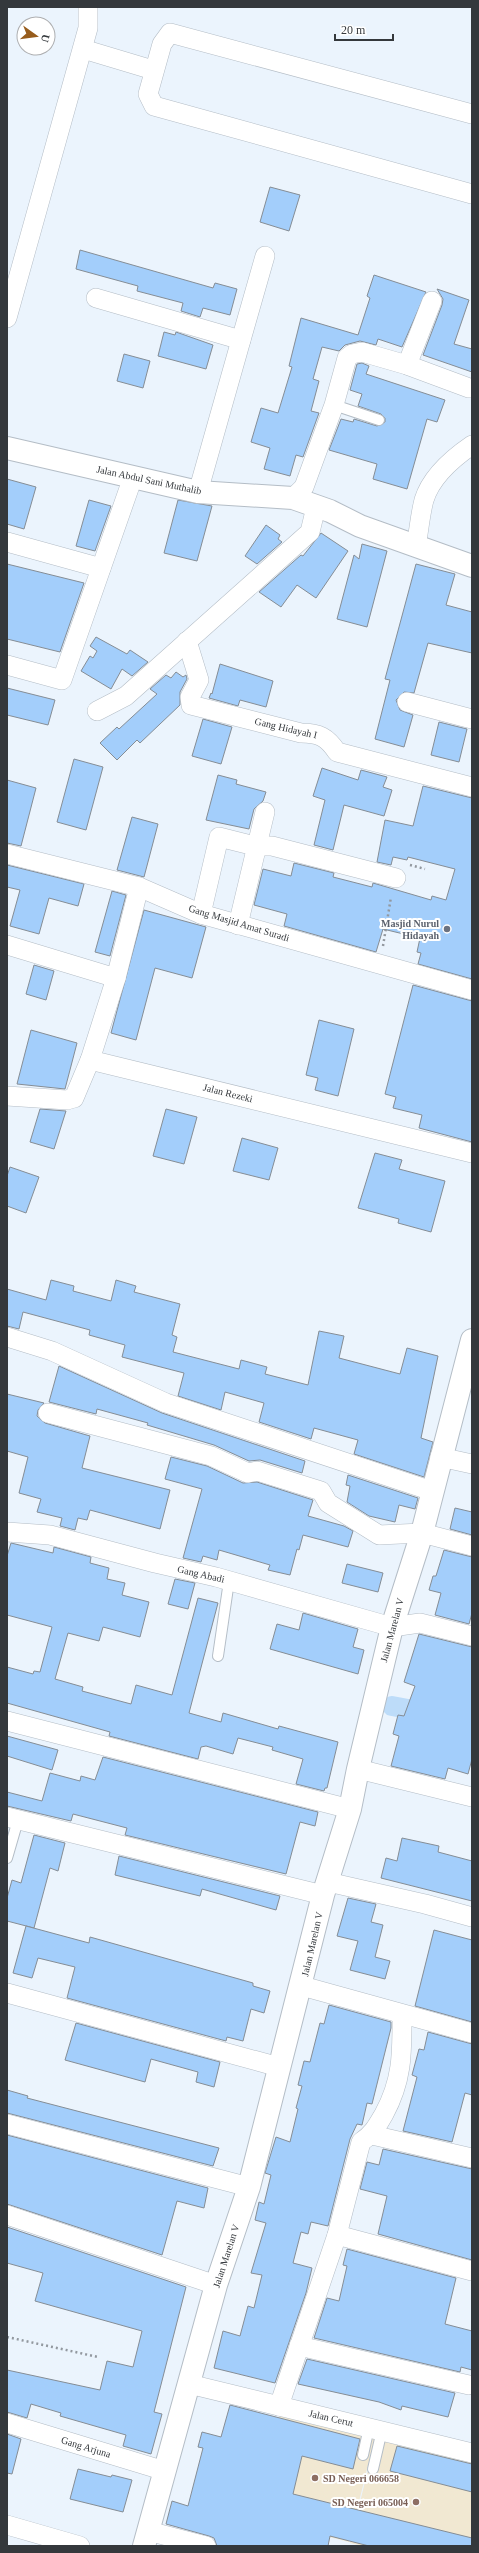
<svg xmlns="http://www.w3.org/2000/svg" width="479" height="2553" font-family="'Times New Roman',serif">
<rect width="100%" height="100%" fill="#ebf4fd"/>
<g fill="#f1e8d2">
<path d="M280,2414L375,2437L349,2542L257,2519Z"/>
<path d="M376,2437L472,2462V2546H363L350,2543Z"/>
</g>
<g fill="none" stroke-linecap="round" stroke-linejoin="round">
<path stroke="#bddcf9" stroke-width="20" d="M392,1706L472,1721"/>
</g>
<g fill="#a3cefb" stroke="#858d95">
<path d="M270,187L300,195L289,231L260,222Z"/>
<path d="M80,250L213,288L215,283L237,289L230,315L203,308L200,317L181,311L183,303L137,291L138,286L76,269Z"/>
<path d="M374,275L426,292L402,347L378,339L376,345L360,341L345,345L339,351L322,347L313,379L319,381L311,411L319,413L303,457L296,455L290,476L264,469L270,448L251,442L261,408L278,413L292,367L289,366L301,318L358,335L370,298L367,296Z"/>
<path d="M437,289L469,300L454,344L472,349V372L423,355L442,305L443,299Z"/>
<path d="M164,332L175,335L176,332L213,345L206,369L158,356Z"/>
<path d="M124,354L150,361L143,388L117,381Z"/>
<path d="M362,363L369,366L366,374L445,400L437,422L427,419L407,489L373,479L377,464L329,450L341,419L353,422L354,419L377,426L385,422V418L381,414L358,406L362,394L350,390L357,364Z"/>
<path d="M7,479L36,487L24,529L7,524Z"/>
<path d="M89,500L111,506L95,551L76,546Z"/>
<path d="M178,500L212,506L197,561L164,553Z"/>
<path d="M266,525L280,535L278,539L282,542L257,564L245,556Z"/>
<path d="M321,533L348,551L316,598L297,585L281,607L259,592L301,555L303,556Z"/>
<path d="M362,544L387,551L367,627L337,619L354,555L359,559Z"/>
<path d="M7,564L84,583L60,652L7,639Z"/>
<path d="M416,564L455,574L446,605L472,612V653L428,643L414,693L404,692L396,700L400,710L413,715L404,747L375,739L390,680L385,679Z"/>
<path d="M96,637L127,654L130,650L148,662L132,676L122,669L111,689L81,671L90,656L93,658L97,651L90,646Z"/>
<path d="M220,664L273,681L266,707L240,700L238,706L209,698L211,693L212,694Z"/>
<path d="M176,672L183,677L186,675L187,679L180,692V705L140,743L137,740L117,760L100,743L117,727L119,729L157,694L150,689L166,675L171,678Z"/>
<path d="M7,688L55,700L48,725L7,715Z"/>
<path d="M203,719L232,727L221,764L192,756Z"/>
<path d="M439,722L467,729L459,762L431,755Z"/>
<path d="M74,759L103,767L86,830L57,822Z"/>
<path d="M322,768L358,780L361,770L387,777L383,787L392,790L384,816L344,805L333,850L314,845L325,800L313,796Z"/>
<path d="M218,775L237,780L236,784L266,792L263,801L254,809L249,829L206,820Z"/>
<path d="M7,780L36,788L21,846L7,843Z"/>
<path d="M423,786L472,798V979L418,964L421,953L417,952L420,938L383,929L376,952L284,926L287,914L254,905L263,869L291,876L294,863L334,873L333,877L372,887L373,883L431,900L432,896L446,900L455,869L408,857L407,860L393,857L391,865L377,862L385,820L413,826Z"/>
<path d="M132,817L158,824L144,877L117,870Z"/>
<path d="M7,865L84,884L78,906L49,898L39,934L10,926L20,890L7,887Z"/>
<path d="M112,891L126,895L110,956L95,952Z"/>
<path d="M144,910L206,927L192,978L155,968L136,1040L111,1033Z"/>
<path d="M34,965L54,971L46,1000L26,994Z"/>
<path d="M413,985L472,1001V1142L419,1128L422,1115L393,1108L396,1097L385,1094Z"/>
<path d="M319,1020L354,1029L338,1096L315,1090L318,1078L306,1075Z"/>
<path d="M31,1030L77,1043L65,1089L17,1084Z"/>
<path d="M40,1109L66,1111L54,1149L30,1142Z"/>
<path d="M166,1109L197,1117L184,1164L153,1156Z"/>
<path d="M242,1138L278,1148L269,1180L233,1171Z"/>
<path d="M375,1153L402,1160L399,1169L445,1181L431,1232L398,1223L399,1219L358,1208Z"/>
<path d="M10,1167L39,1177L26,1213L7,1206V1176Z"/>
<path d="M51,1280L74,1286L73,1291L111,1301L116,1280L136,1286L134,1292L180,1304L172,1335L177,1337L173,1352L239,1369L241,1360L267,1367L265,1374L308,1385L319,1331L344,1336L339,1358L400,1374L407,1348L438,1356L421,1438L433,1442L424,1477L354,1454L358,1440L314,1428L311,1439L259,1422L264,1403L225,1392L221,1410L178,1396L184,1373L122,1357L125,1345L89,1335L90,1330L23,1312L19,1329L7,1326V1289L46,1300Z"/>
<path d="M59,1366L162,1413L305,1461L302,1473L260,1460L249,1461L214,1445L147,1425L148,1423L97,1409L96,1414L49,1402Z"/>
<path d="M7,1394L44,1403L38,1410L37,1416L45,1423L90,1436L82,1468L170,1490L160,1529L90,1510L87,1520L78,1518L75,1530L60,1526L62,1518L37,1512L41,1499L19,1493L28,1457L7,1451Z"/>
<path d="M171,1457L207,1466L243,1483L257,1482L313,1500L308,1516L344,1526L353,1531L348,1547L303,1535L299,1550L297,1549L290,1575L268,1570L270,1565L219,1550L217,1560L203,1556L201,1562L183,1558L202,1489L165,1479Z"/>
<path d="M348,1475L418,1498L415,1509L399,1505L395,1522L369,1516L347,1502L350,1486L346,1485Z"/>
<path d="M455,1508L472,1512V1535L450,1529Z"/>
<path d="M11,1543L53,1553L54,1547L91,1557L90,1563L109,1568L107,1579L125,1583L122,1595L149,1602L140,1637L103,1627L99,1641L68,1633L55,1679L83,1687L82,1691L131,1704L136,1685L172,1695L198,1598L218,1603L189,1713L221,1722L223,1713L278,1729L279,1726L338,1742L327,1788H325L324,1791L296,1784L303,1759L272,1750L273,1747L238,1738L233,1754L206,1746L201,1747L198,1759L109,1736L110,1732L7,1703V1667L33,1674L34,1671L40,1672L52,1627L7,1615V1556Z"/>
<path d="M444,1550L472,1557V1613L469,1624L435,1615L441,1593L429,1590L433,1576H436Z"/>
<path d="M347,1564L383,1573L378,1592L342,1583Z"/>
<path d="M175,1579L195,1583L188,1609L168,1604Z"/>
<path d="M303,1613L358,1629L353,1647L364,1650L358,1674L270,1649L277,1624L299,1630Z"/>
<path d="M419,1634L472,1647V1759L468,1774L448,1768L445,1779L391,1766L399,1736L393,1734L398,1715L404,1716L415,1686L404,1682Z"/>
<path d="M7,1736L58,1750L52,1770L7,1756Z"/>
<path d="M103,1757L318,1812L315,1826L300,1822L286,1874L125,1835L127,1828L73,1814L71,1821L7,1806V1792L42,1801L50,1773L80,1781L81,1776L95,1780Z"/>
<path d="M34,1835L65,1843L58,1871L50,1868L34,1928L7,1921V1898L12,1880L21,1883Z"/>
<path d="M402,1838L439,1846L438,1852L472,1861V1901L381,1878L386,1858L397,1861Z"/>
<path d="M119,1856L280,1896L276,1910L202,1889L200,1896L115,1875Z"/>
<path d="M348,1898L376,1904L371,1922L383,1925L375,1957L390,1961L385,1979L350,1970L358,1941L337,1936Z"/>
<path d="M26,1926L89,1943L90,1937L253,1983V1986L270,1991L264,2013L251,2009L243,2041L227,2037L226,2041L67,1998L75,1967L38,1958L32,1978L13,1973Z"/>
<path d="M434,1930L472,1940V2022L415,2006Z"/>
<path d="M329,2005L391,2022V2028L372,2104L367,2103L362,2125L357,2124L350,2139L328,2226L311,2222L308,2234L301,2232L293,2263L312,2268L306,2293L275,2383L214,2368L223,2331L240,2336L248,2306L254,2308L262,2275L251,2273L266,2223L255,2220L259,2202L264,2204L271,2175L265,2173L276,2137L290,2142L298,2109L296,2108L302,2086L298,2085L304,2061L310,2062L320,2023L324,2024Z"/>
<path d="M76,2023L220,2062L214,2087L196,2082L198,2072L151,2059L145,2082L65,2060Z"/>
<path d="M428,2032L472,2044V2095L465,2093L452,2142L403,2131L417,2077L412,2075L419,2049L424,2050Z"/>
<path d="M7,2090L28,2096L27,2098L219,2148L213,2166L7,2113Z"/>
<path d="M7,2135L208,2188L204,2208L177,2201L162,2255L7,2204Z"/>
<path d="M383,2149L472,2169V2260L378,2234L387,2196L360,2189L367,2162L379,2165Z"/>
<path d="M7,2227L186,2287L154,2412L162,2414L151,2454L123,2446L126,2435L60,2416L61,2413L31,2404L27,2418L7,2412V2370L100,2390L107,2361L133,2367L142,2331L35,2301L43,2273L7,2263Z"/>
<path d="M347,2249L456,2278L445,2324L472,2331V2370L461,2367L460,2372L314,2338L327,2298L339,2301L347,2266L343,2265Z"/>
<path d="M307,2359L455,2393L448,2417L402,2406L401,2410L379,2402L298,2384Z"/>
<path d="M230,2405L360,2439L353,2469L302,2456L293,2494L472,2538V2546H369L330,2536L328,2546H217L214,2538L209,2536L166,2524L172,2501L188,2506L203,2448L198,2447L202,2432L221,2437Z"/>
<path d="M7,2434L21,2439L12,2474L7,2473Z"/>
<path d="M397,2446L472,2464V2492L390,2471Z"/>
<path d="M78,2469L111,2477L112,2475L132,2480L123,2512L70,2499Z"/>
</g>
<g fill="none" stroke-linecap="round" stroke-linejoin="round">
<g stroke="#b4bdc6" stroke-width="12">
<g id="lane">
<path d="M334,405L379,420"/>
<path d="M218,1656L229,1581"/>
<path d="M7,1858L18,1820"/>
<path d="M363,2455L369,2427"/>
<path d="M373,2469L382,2430"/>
</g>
</g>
<g stroke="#b4bdc6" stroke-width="20">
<g id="street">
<path d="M83,49L153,70"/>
<path d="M472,114L170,33L162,44L148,94L154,106L472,194"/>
<path d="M96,298L241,340L198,492"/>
<path d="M7,318L88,28V7"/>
<path d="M241,340L265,256"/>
<path d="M407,365L432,301"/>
<path d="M293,498L304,487L334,405L347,358L352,354L362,352L407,365L469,388"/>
<path d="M7,542L101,568"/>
<path d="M416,546C419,531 420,515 424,500C431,477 453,458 472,445"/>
<path d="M187,641L199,680L190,697L191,705L301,733C319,733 327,737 337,752L472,787"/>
<path d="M7,665L62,680L133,477"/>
<path d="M407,702L472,719"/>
<path d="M97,711L126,696L310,532L316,507"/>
<path d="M7,854L139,887L201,914L472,990"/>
<path d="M201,914L219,837L255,846H272L396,878"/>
<path d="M238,925L265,812"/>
<path d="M7,945L116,978L90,1060"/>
<path d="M116,978L139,887"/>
<path d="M7,1096L67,1100L74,1098L90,1060L472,1153"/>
<path d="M7,1337L52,1351L166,1403L432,1491"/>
<path d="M48,1413L211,1456L248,1473L257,1471L321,1491L328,1503L379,1535L422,1533L472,1546"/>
<path d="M440,1457L472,1464"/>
<path d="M7,1532L50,1535L155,1563L216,1577L392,1627L420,1623L472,1636"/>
<path d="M7,1721L350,1809"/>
<path d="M358,1769L472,1797"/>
<path d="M7,1817L323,1895"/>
<path d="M328,1882L425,1904L472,1917"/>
<path d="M302,1986L472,2033"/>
<path d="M7,1993L279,2067"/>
<path d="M7,2124L249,2187"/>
<path d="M372,2135L472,2158"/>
<path d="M7,2215L216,2285"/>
<path d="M337,2235L472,2271"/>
<path d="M299,2346L469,2385"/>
<path d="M189,2384L472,2453"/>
<path d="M279,2406L337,2235L361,2142C373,2134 377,2126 384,2114C403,2079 402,2052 402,2014"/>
<path d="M7,2423L165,2471"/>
<path d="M7,2525L80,2546"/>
<path d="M148,2531L206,2546"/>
</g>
</g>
<g stroke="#b4bdc6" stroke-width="24">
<g id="secondary">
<path d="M7,448L198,492L293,498L330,511L360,526L472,566"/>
<path d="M144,2546L216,2285L249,2187L323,1895L350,1809L358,1769L392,1627L422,1533L472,1340"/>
</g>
</g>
<g stroke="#92989f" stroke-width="2.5" stroke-dasharray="2 3" stroke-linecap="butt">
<path d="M410,865L425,869"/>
<path d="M383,946L391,897"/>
<path d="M7,2337L98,2357"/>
</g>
<use href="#lane" stroke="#fff" stroke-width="10"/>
<use href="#street" stroke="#fff" stroke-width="19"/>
<use href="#secondary" stroke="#fff" stroke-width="22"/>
</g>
<circle fill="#6b7280" stroke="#fff" stroke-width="1.5" cx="447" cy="929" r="4"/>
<g fill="#8d6e63" stroke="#fff" stroke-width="1.5">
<circle cx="315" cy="2478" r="4"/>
<circle cx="416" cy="2502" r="4"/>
</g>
<g text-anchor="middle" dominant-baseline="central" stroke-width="4" stroke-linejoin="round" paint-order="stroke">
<g font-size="10" fill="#34383c" stroke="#fff">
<text transform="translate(149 480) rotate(12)">Jalan Abdul Sani Muthalib</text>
<text transform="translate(286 728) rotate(13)">Gang Hidayah I</text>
<text transform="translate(239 923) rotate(17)">Gang Masjid Amat Suradi</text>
<text transform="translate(228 1093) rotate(14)">Jalan Rezeki</text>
<text transform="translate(201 1574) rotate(13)">Gang Abadi</text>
<text transform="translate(392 1630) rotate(-75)">Jalan Marelan V</text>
<text transform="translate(312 1944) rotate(-77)">Jalan Marelan V</text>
<text transform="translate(226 2256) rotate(-72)">Jalan Marelan V</text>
<text transform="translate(331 2418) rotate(13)">Jalan Cerut</text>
<text transform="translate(86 2447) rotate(17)">Gang Arjuna</text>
</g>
<g font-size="10" font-weight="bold" fill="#5b616d" stroke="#fff" text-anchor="end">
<text x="439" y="923">Masjid Nurul<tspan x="439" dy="12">Hidayah</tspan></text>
</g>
<g font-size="10" font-weight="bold" fill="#785e54" stroke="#fff" text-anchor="start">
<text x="323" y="2478">SD Negeri 066658</text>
<text x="408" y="2502" text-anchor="end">SD Negeri 065004</text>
</g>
</g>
<rect width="479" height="2553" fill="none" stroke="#34383c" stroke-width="16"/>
<g transform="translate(36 36) rotate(104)"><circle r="19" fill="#ffffff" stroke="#aeafb1"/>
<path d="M0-3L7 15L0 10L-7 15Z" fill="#975c1c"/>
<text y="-6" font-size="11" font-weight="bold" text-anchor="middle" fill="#34383c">U</text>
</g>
<path d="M335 34v6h58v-6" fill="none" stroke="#34383c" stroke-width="2"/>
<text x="341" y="34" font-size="12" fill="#34383c" stroke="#ffffff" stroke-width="3" paint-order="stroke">20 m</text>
</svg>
